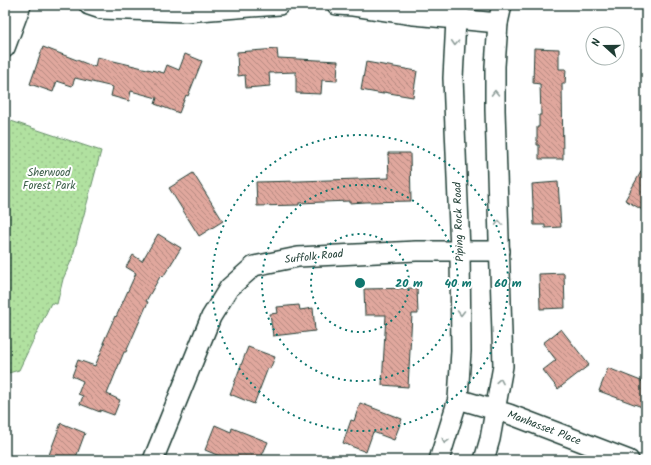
<svg xmlns="http://www.w3.org/2000/svg" width="651" height="465" font-family="Kalam,sans-serif">
<defs>
<pattern id="park-dots" width="8" height="8" patternUnits="userSpaceOnUse"><rect width="8" height="8" fill="#b1e1a0"/><path d="M2 2h.1M6 6h.1" fill="none" stroke="#98c28a" stroke-width="1.8" stroke-linecap="round"/></pattern>
<pattern id="building-back-hatch" width="6" height="6" patternUnits="userSpaceOnUse"><rect width="6" height="6" fill="#e0a79d"/><path d="M-1 5l2 2M0 0l6 6M5-1l2 2" fill="none" stroke="#b58981"/></pattern>
</defs>
<rect width="100%" height="100%" fill="#fff"/>
<filter id="ink" filterUnits="userSpaceOnUse"><feTurbulence type="fractalNoise" baseFrequency=".025" numOctaves="2"/><feDisplacementMap in="SourceGraphic" scale="8" xChannelSelector="R" yChannelSelector="G"/><feConvolveMatrix kernelMatrix="1 2 1 2 8 2 1 2 1" color-interpolation-filters="sRGB"/></filter>
<g filter="url(#ink)">
<path fill="url(#park-dots)" stroke="#688f6a" d="M8,120L101,151L72,259L63,279L57,304L51,303L19,370L5,374V127Z"/>
<g fill="url(#building-back-hatch)" stroke="#1f3d34">
<path d="M43,47L95,67L97,57L164,73L167,65L179,70L185,54L202,61L188,96L186,95L179,113L155,104L157,98L131,91L129,101L111,96L113,87L75,78L72,86L57,81L53,92L30,84Z"/>
<path d="M534,48L559,49V69H566L565,84H562L563,159H539V145H537V127H539V115H541L540,84L533,83Z"/>
<path d="M277,49L278,58L338,61L337,81L322,80L321,94L296,93V72L269,73L270,86L246,88L245,75L238,76L237,52Z"/>
<path d="M366,62L417,71L413,97L383,92V94L361,90Z"/>
<path d="M388,153H410L411,201L366,202L349,203V201L299,203V205L257,206L256,182L299,181L389,178Z"/>
<path d="M646,163V212L625,200Z"/>
<path d="M193,173L223,221L199,236L169,188Z"/>
<path d="M558,182L561,227L545,228V225H534L532,184Z"/>
<path d="M158,234L181,248L163,277L161,275L146,301L148,302L126,352H124L107,394L120,400L114,415L100,410V412L80,404L83,396L78,394L83,381L72,376L78,360L95,366L105,343H103L115,316L116,317L136,273L126,267L133,255L142,261Z"/>
<path d="M564,273L565,308L540,309L539,274Z"/>
<path d="M417,288L418,314H412L408,387L382,385L386,315H365L364,289Z"/>
<path d="M299,305L300,310L313,308L315,331L273,336L270,314L278,313L277,307Z"/>
<path d="M561,329L589,365L558,389L543,370L556,360L543,343Z"/>
<path d="M248,347L275,357L270,369L268,368L254,404L230,394Z"/>
<path d="M608,368L646,383V397L642,407L599,391Z"/>
<path d="M360,403L402,419L394,440L373,432L366,452L343,443L351,420L354,421Z"/>
<path d="M61,423L85,433L75,460H47Z"/>
<path d="M215,425L231,432L232,428L268,442L260,460H229L205,450Z"/>
</g>
<g fill="none" stroke-linecap="round" stroke-linejoin="round">
<g stroke="#1f3d34" stroke-width="22">
<g id="minor">
<path d="M89,5L101,9L185,12L279,5"/>
<path d="M337,5L353,6L414,15L498,23"/>
<path d="M5,48L21,5"/>
<path d="M458,399L509,414L629,460"/>
<path d="M153,460L211,317L229,288L254,266L298,257L416,251H500"/>
<path d="M439,460L458,399L461,351L460,251L453,78L456,20L460,5"/>
<path d="M484,460L490,439L503,366L495,110V66L498,23L502,5"/>
</g>
</g>
<use href="#minor" stroke="#fff" stroke-width="19"/>
</g>
<defs><path id="oneway-chevron" d="M-2-3.5L2.5 0L-2 3.5" fill="none" stroke-width="1.6" stroke-linecap="round" stroke-linejoin="round"/></defs>
<g stroke="#8f9e9a">
<use href="#oneway-chevron" transform="translate(455 43) rotate(93)"/>
<use href="#oneway-chevron" transform="translate(495 93) rotate(-91)"/>
<use href="#oneway-chevron" transform="translate(499 223) rotate(-92)"/>
<use href="#oneway-chevron" transform="translate(461 313) rotate(90)"/>
<use href="#oneway-chevron" transform="translate(500 381) rotate(-80)"/>
<use href="#oneway-chevron" transform="translate(445 441) rotate(107)"/>
</g>
</g>
<g fill="none" stroke="#0f766e" stroke-width="2" stroke-dasharray="2 4">
<circle cx="360" cy="283" r="49"/>
<circle cx="360" cy="283" r="98"/>
<circle cx="360" cy="283" r="148"/>
</g>
<g text-anchor="middle" dominant-baseline="central" stroke-width="4" stroke-linejoin="round" paint-order="stroke">
<g font-size="11" fill="#3c5e4a" stroke="#fff">
<text x="49" y="173">Sherwood<tspan x="49" dy="13">Forest Park</tspan></text>
</g>
<g font-size="11" fill="#1f3d34" stroke="#fff">
<text transform="translate(459 222) rotate(-92)">Piping Rock Road</text>
<text transform="translate(314 257) rotate(-6)">Suffolk Road</text>
<text transform="translate(544 428) rotate(21)">Manhasset Place</text>
</g>
</g>
<circle cx="360" cy="283" r="6" fill="#0f766e" stroke="#fff" stroke-width="2"/>
<g font-size="12" text-anchor="middle" font-weight="bold" fill="#0f766e" stroke="#fff" stroke-width="4" stroke-linejoin="round" paint-order="stroke">
<text x="409" y="287">20 m</text>
<text x="458" y="287">40 m</text>
<text x="508" y="287">60 m</text>
</g>
<rect width="651" height="465" fill="none" stroke="#fff" stroke-width="20"/>
<rect x="10" y="10" width="631" height="445" fill="none" stroke="#1f3d34" stroke-width="1.5" filter="url(#ink)"/>
<g transform="translate(605 46) rotate(291)"><circle r="19" fill="#ffffff" stroke="#a5b1ae"/>
<path d="M0-3L7 15L0 10L-7 15Z" fill="#1f3d34"/>
<text y="-6" font-size="11" font-weight="bold" text-anchor="middle" fill="#1f3d34">N</text>
</g>
</svg>
